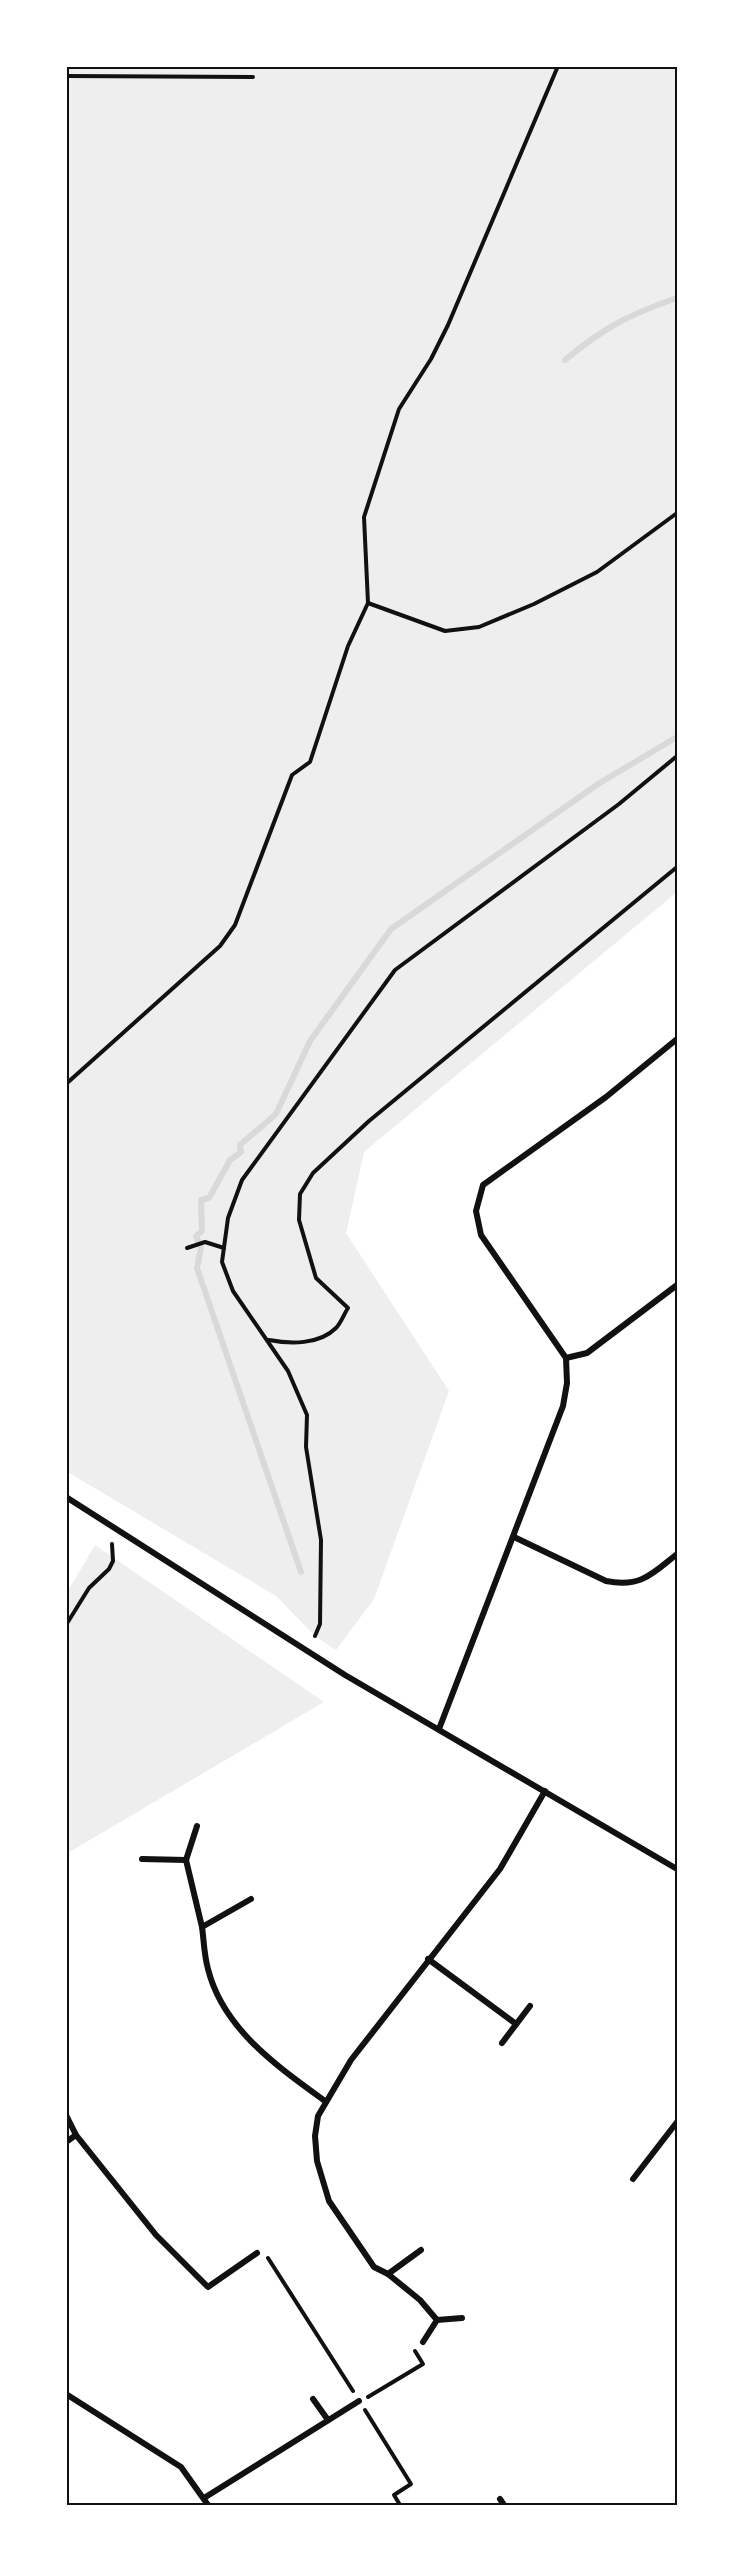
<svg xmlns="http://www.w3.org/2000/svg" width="743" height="2571" font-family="Inter,sans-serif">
<rect width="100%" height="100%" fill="#fff"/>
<g fill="#eee">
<path d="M66,66H672L677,70V892L364,1152L346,1233L449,1391L374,1599L336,1650L315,1636L276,1596L66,1471Z"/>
<path d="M95,1545L324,1702L66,1854V1594Z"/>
</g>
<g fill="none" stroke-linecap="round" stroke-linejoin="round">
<g stroke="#d9d9d9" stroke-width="6">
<path d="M565,360C605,327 628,315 677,298"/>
<path d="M301,1572L197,1268L201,1248L196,1236L202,1231L201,1200L209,1198L230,1160L241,1152L240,1145L276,1114L310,1041L391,929L598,784L677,737"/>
</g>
<g stroke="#111" stroke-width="4">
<path d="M673,66L677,68"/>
<path d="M66,76L253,77"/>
<path d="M368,603L445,631L479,627L534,604L597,572L677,513"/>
<path d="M66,1084L220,946L235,925L292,775L310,762L348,646L368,603L364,517L399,409L431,359L448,325L558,66"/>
<path d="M187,1248L205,1242L224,1248"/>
<path d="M269,1340C290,1344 319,1345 336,1328C341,1323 344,1314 348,1308L316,1278L299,1220L300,1194L313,1173L369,1121L677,867"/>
<path d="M66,1625L89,1588L109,1569L113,1561L112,1544"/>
<path d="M315,1636L320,1624L321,1540L306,1447L307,1415L288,1371L233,1291L222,1262L228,1218L242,1180L395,970L619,804L677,756"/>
<path d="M268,2258L353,2391"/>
<path d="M368,2397L423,2364L415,2351"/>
<path d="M365,2410L411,2484L394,2495L400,2505"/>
</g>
<g stroke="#111" stroke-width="6">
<path d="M566,1358L587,1353L677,1285"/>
<path d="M66,1497L345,1675L677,1869"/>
<path d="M514,1537L606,1581C641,1588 652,1574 677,1554"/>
<path d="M439,1729L563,1406L567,1383L566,1358L481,1235L476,1211L483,1185L606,1097L677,1039"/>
<path d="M197,1826L186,1860L202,1927L251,1899"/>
<path d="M142,1859L186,1860"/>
<path d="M202,1927C204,1941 204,1955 208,1969C223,2029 277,2066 325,2101"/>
<path d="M428,1959L516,2024"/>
<path d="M502,2043L530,2006"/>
<path d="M66,2115L76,2135L66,2142"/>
<path d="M76,2135L156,2235L208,2287L257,2253"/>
<path d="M633,2179L677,2122"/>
<path d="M388,2274L421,2250"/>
<path d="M437,2320L462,2318"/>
<path d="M423,2342L437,2320L420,2300L388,2274L374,2267L329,2201L317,2161L315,2136L318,2116L351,2060L500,1869L545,1791"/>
<path d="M66,2394L181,2467L208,2505"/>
<path d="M313,2399L328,2420"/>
<path d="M204,2498L359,2401"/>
<path d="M500,2499L504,2505"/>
</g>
</g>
<rect width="743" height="2571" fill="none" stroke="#ffffff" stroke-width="135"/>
<rect x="68" y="68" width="608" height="2436" fill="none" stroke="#111" stroke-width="2"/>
</svg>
